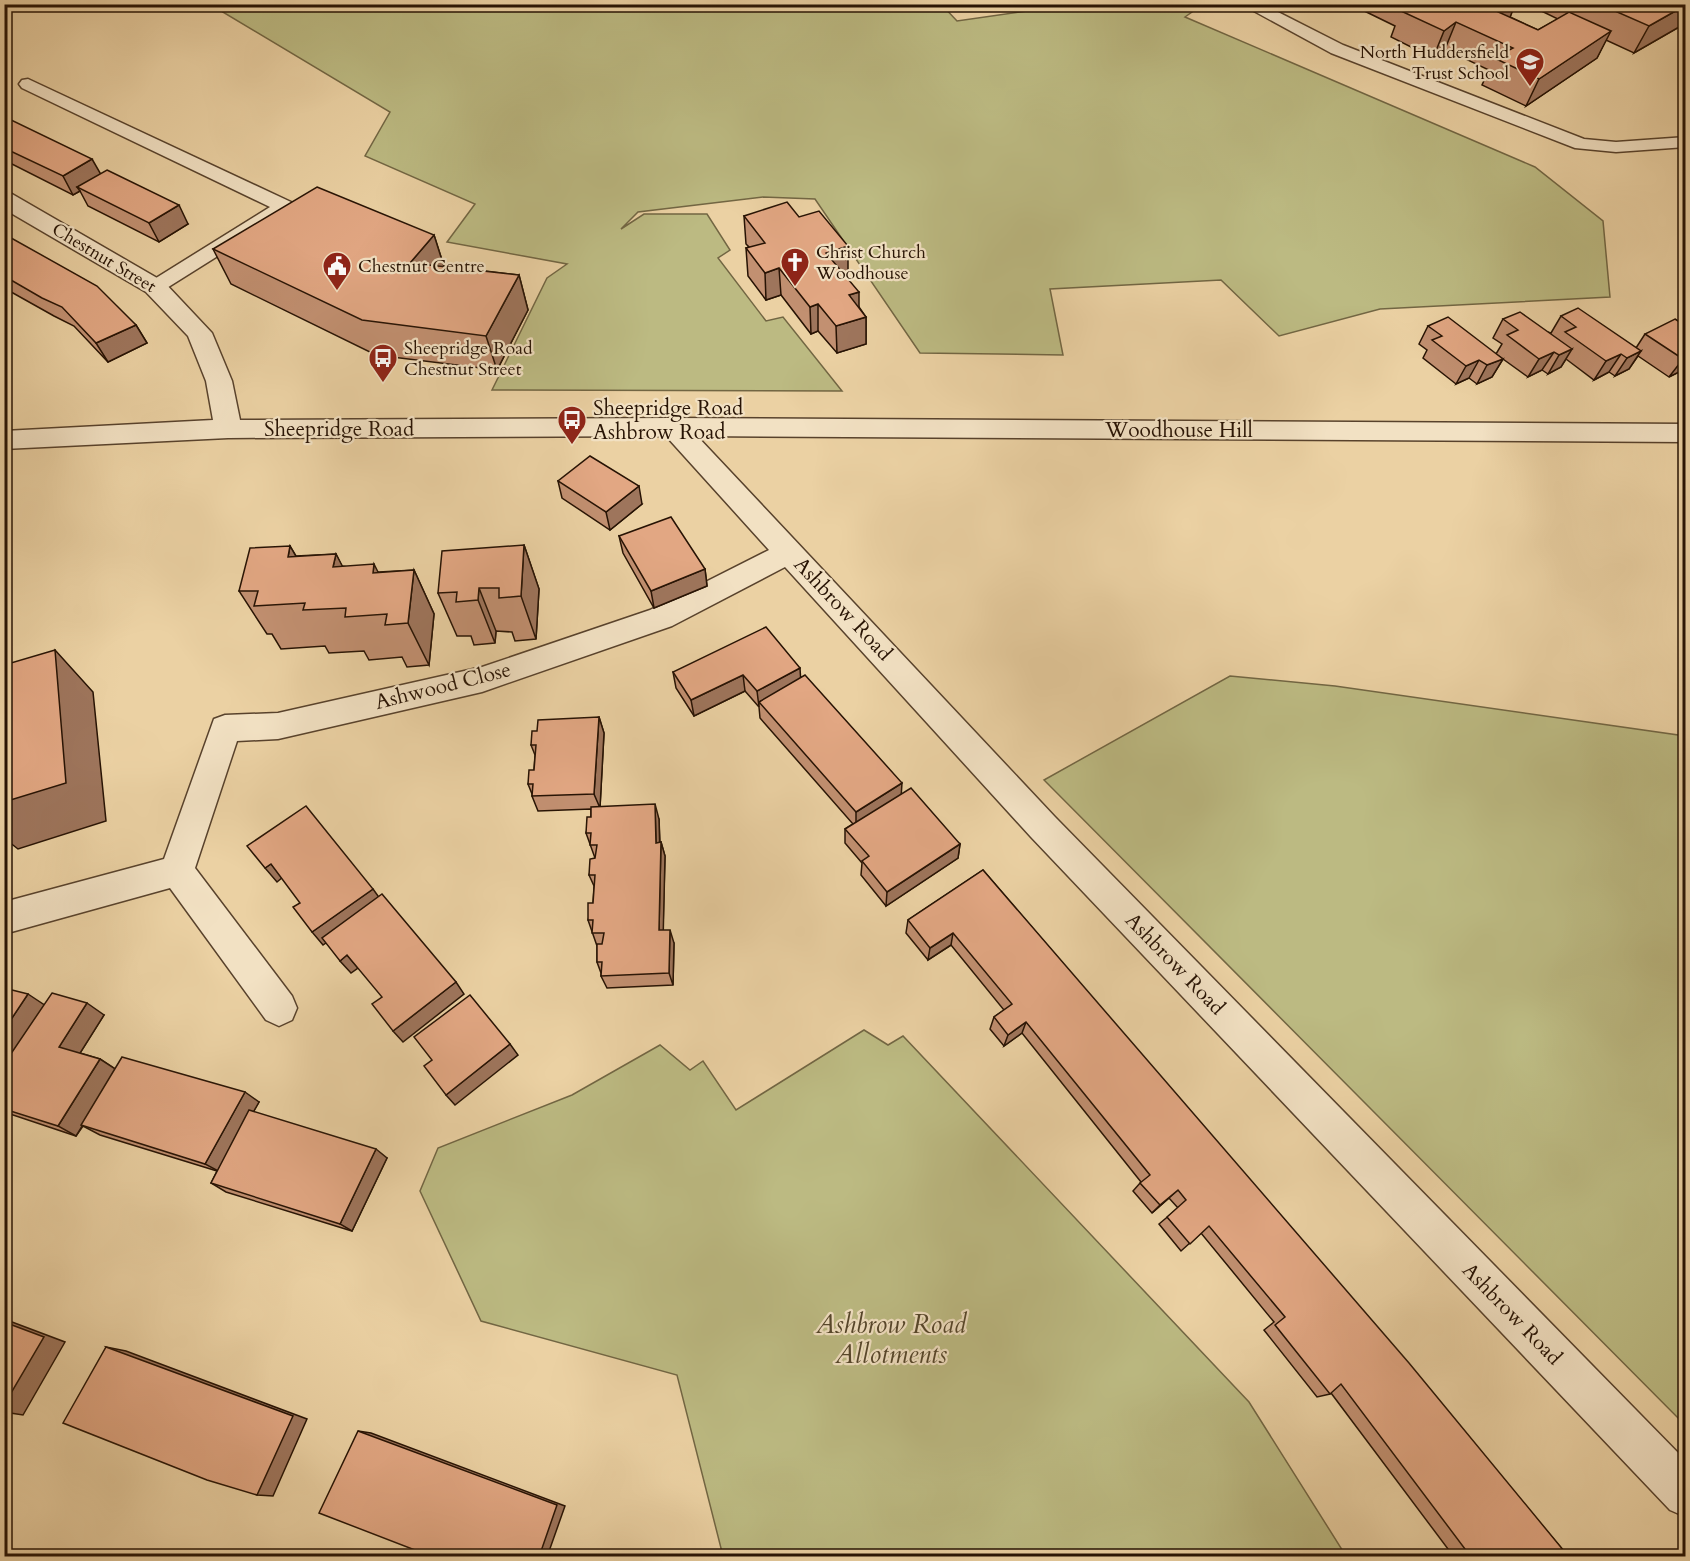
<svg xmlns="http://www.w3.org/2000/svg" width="1690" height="1561" font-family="Cardo,serif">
<rect width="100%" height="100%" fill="#ebd1a3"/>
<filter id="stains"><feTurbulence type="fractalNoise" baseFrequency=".00333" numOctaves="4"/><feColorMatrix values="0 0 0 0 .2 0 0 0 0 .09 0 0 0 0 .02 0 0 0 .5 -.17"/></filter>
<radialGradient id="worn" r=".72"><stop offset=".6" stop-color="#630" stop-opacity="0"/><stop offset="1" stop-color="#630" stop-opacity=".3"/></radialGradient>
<g fill="#bcba82" stroke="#726643" stroke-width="1.5">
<path d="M941,4L957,21L1034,10L1018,5H1202L1185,17L1535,167L1603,221L1610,297L1380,309L1279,336L1221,280L1050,289L1063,355L920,353L815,199L763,197L638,212L621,229L644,214H707L730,250L718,258L766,321L783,317L842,391L492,390L547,278L567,264L447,242L475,204L365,156L390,112L211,5Z"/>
<path d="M1230,676L1335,686L1685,736V1425L1044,780Z"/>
<path d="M864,1030L888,1045L903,1036L1249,1402L1346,1556H723L677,1375L481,1321L420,1191L438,1148L572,1095L660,1045L690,1070L703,1061L736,1110Z"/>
</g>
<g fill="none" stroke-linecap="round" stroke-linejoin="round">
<g stroke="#58422c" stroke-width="3">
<g id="service">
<path d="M1241,4H1262L1343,45L1584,139L1616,142L1686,137V147L1616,152L1575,148L1331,53Z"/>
<path d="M28,79L291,202L293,206L291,210L162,291L155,293L148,291L145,287L148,283L270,207L22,88L19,84L22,80Z"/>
</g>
</g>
<g stroke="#58422c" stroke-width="3">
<path id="minor" d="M4,192L12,194L164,282L212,333L232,381L240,420L673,418L1686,424V442L697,436L1055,817L1686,1461V1517L1670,1510L1031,837L785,567L672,626L482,692L278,739L237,741L195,868L292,996L297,1008L292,1020L279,1026L266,1020L170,888L4,934V902L164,859L214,719L225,715L278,713L482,667L650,610L769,550L666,436L228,438L4,449V431L213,420L206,381L188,336L146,292L4,209Z"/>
</g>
<use href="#service" fill="#f2e1c3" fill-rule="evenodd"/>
<use href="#minor" fill="#f2e1c3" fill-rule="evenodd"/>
</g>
<g fill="#c29071" stroke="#271304" stroke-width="1.5">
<path d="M1350,4H1515L1510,17L1538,30L1558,19L1527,4H1686V23L1634,53L1606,40L1597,58L1526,106L1482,85L1489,70L1445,49L1433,58L1391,37L1395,26Z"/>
<path d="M4,117L100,174L188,224L159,242L88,206L80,191L73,195L4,160Z"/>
<path d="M744,216L799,217L848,273L844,274L859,307L866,317V344L837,353L818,331L811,334L781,295L766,300L748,276L746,248L749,247L746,244Z"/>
<path d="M4,234L136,325L147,343L108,362L74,326L54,316L4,288Z"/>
<path d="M434,235L444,266L519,275L528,310L497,370L376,355L231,284L213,249Z"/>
<path d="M1561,316L1636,348L1645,334L1686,326V371L1683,370L1669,377L1638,356L1629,369L1615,376L1609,372L1594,380L1566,359L1561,367L1548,374L1542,370L1528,377L1496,354L1503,359L1492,377L1477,384L1469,378L1456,384L1423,358L1427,350L1419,344L1428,326L1496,354L1502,344L1493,338L1503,319L1551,333Z"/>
<path d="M558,481L642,504L610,530L562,498Z"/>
<path d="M619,536L705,569L707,586L654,608L623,553Z"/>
<path d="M524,545L539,589L536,639L515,641L512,632L496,631L495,643L474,645L471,636H457L438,593Z"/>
<path d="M290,546L296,556L336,554L342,566L379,572L414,570L434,614L429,665L407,667L402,657L369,660L364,651L329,653L325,646L281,649L272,634H267L239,591Z"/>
<path d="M673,672L801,677L901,794L960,844L958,858L886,906L861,875L862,863L845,843V829L853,824L760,718L759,707L745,691L694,716L676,688Z"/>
<path d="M599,717L604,733L600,807L659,819L660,842H661L665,856L663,930L674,943L673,985L607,988L601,976V973L597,962V946L588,920L593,903L594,886L589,875L595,858L586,833L591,817V809L538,811L532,796V794L528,784L534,770L535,755L531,745Z"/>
<path d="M983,870L1569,1557H1454L1331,1393L1330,1394L1317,1397L1264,1330L1274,1322L1201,1233L1181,1251L1159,1224L1178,1208L1169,1198L1152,1213L1133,1191L1141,1182L1022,1033L1004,1046L990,1029L994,1017L1004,1010L951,945L928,960L906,933L908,920Z"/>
<path d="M4,988L44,1005L104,1015L80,1053L100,1059L115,1069L259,1102L253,1112L387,1158L352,1231L226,1192L211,1183L217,1171L100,1135L83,1126L76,1136L4,1112Z"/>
</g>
<g fill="#9e755c" stroke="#271304" stroke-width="1.5">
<path d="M4,4H7L9,7L4,9Z"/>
<path d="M1502,4H1515L1509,20L1494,10Z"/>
<path d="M1686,5V23L1634,53L1649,26Z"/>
<path d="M1456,22L1445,49L1433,58L1444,31Z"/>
<path d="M1611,31L1597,58L1526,106L1539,79Z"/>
<path d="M92,159L103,178L77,187L80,191L73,195L63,176Z"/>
<path d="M179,205L188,224L159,242L149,223Z"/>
<path d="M434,235L445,270L410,263Z"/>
<path d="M848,246V273L826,280V253Z"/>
<path d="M779,268L781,295L766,300L765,273Z"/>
<path d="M519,275L528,310L497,370L486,336Z"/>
<path d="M859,292V319L849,295Z"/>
<path d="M818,304V331L811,334L810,307Z"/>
<path d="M866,317V344L837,353L836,326Z"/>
<path d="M136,325L147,343L108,362L96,343Z"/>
<path d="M1572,349L1561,367L1548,374L1559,355Z"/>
<path d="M1641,351L1629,369L1615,376L1627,358Z"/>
<path d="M1554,352L1542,370L1528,377L1539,359Z"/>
<path d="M1621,354L1609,372L1594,380L1606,361Z"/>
<path d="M1686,357V366L1683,370L1669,377L1683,359Z"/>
<path d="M1503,359L1492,377L1477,384L1487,365Z"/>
<path d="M1479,360L1469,378L1456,384L1466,366Z"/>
<path d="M639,486L642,504L610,530L606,512Z"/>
<path d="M524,545L539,589L536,639L521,596Z"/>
<path d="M290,546L315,590L288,557Z"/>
<path d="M336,554L359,598L333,567Z"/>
<path d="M374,564L396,608L373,573Z"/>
<path d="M705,569L707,586L654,608L651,591Z"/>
<path d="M414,570L434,614L429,665L408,623Z"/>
<path d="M479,588L496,631L495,643L478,600Z"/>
<path d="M55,650L93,692L106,821L18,849L4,838V778Z"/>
<path d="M800,668L801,684L759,702V707L757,691Z"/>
<path d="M743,675L745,691L694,716L691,700Z"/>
<path d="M599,717L604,733L600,808L594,794Z"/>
<path d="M902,783L901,798L856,827V812Z"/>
<path d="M655,804L659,819L660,857L656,843Z"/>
<path d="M661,842L665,856L663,943L659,930Z"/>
<path d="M960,844L958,858L886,906L887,892Z"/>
<path d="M271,864L283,877L277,882L265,868Z"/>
<path d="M373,889L383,903L323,945L312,932Z"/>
<path d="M670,930L674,943L673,985L669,973Z"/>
<path d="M953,933L951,945L928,960L930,948Z"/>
<path d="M347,955L358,968L351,973L340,961Z"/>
<path d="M456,982L464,994L403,1042L393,1031Z"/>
<path d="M28,994L46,1006L4,1072V1030Z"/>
<path d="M87,1003L104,1015L77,1058L59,1047Z"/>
<path d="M1026,1022L1022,1033L1004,1046L1008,1035Z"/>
<path d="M510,1044L518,1055L455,1105L446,1095Z"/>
<path d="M100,1059L117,1070L76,1136L58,1126Z"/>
<path d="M245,1092L259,1102L220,1172L205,1164Z"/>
<path d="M376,1149L387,1158L352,1231L340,1224Z"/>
<path d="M1178,1190L1169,1198L1152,1213L1160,1205Z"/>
<path d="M4,1319L65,1342L23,1415L4,1412Z"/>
<path d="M106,1347L126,1351L307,1419L273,1496L257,1495Z"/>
<path d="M358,1431L371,1433L565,1506L547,1557H539Z"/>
</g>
<g fill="#e2a783" stroke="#271304" stroke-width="1.5">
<path d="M1409,4H1502L1494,10L1538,30L1569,12L1611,31L1539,79L1494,58L1513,48L1456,22L1444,31L1401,11Z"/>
<path d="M1599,4H1686V5L1649,26Z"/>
<path d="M4,117H5L92,159L63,176L4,148Z"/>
<path d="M107,170L179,205L149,223L77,187Z"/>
<path d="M317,187L434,235L410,263L519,275L486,336L362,320L213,249Z"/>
<path d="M787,202L799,217L819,211L848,246L826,253L859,292L849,295L866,317L836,326L818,304L810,307L779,268L765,273L746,248L765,243L744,216Z"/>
<path d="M4,234L97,286L136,325L96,343L62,307L42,298L4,276Z"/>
<path d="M1578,308L1641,351L1627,358L1621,354L1606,361L1565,332L1576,327L1561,316Z"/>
<path d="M1520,312L1572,349L1559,355L1554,352L1539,359L1507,335L1518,330L1503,319Z"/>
<path d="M1448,317L1503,359L1487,365L1479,360L1466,366L1432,340L1442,336L1428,326Z"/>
<path d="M1675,319L1686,326V357L1683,359L1645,334Z"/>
<path d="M590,456L639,486L606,512L558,481Z"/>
<path d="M671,517L705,569L651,591L619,536Z"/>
<path d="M524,545L521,596L499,598V588H479L478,600L456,602L457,592L438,593L442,551Z"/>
<path d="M290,546L288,557L336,554L333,567L374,564L373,573L414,570L408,623L385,625L387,614L345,617L346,608L303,610L305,603L254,606L258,591H239L250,548Z"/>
<path d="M766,627L800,668L757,691L743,675L691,700L673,672Z"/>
<path d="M55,650L66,783L4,802V665Z"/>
<path d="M805,675L902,783L856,812L759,702Z"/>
<path d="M599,717L594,794L532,796L533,784H528L529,770H534L536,745H531L532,731H537L538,720Z"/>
<path d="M911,788L960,844L887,892L862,861L869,856L845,829Z"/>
<path d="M655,804L656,843L661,842L659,930H670L669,973L601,976L602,962H597V944H602L604,933H592L593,920H588V903H593L595,875H589L590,859L595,858L597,845H590L591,833H586L587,817H591V807Z"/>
<path d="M306,806L373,889L312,932L293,907L300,903L271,864L265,868L247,846Z"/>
<path d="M983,870L1409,1363L1569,1557H1471L1341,1384L1330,1394L1275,1325L1285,1317L1209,1226L1190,1244L1167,1217L1186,1200L1178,1190L1160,1205L1140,1183L1150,1175L1026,1022L1008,1035L994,1017L1012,1004L953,933L930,948L908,920Z"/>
<path d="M382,894L456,982L393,1031L372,1004L382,997L347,955L340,961L322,938Z"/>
<path d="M4,988L28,994L4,1030Z"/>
<path d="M52,993L87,1003L59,1047L100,1059L58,1126L4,1109V1064Z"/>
<path d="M470,995L510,1044L446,1095L424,1066L432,1060L414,1037Z"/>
<path d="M122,1057L245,1092L205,1164L81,1125Z"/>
<path d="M249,1110L376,1149L340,1224L211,1183Z"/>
<path d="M4,1322L44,1337L4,1405Z"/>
<path d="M106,1347L293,1416L257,1495L207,1480L63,1423Z"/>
<path d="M358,1431L557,1505L539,1557H433L319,1513Z"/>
</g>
<defs>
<g id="school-pin" transform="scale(1.5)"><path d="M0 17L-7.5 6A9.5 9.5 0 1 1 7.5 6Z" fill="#8f2418" stroke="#f2e1c3"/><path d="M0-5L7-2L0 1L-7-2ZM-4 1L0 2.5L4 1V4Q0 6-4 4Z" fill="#fff"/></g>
<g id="church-pin" transform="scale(1.5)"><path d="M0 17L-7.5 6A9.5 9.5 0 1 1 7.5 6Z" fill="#8f2418" stroke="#f2e1c3"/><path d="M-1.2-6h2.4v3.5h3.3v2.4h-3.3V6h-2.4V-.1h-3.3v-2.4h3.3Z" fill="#fff"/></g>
<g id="civic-pin" transform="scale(1.5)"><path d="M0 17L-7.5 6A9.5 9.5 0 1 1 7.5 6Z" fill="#8f2418" stroke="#f2e1c3"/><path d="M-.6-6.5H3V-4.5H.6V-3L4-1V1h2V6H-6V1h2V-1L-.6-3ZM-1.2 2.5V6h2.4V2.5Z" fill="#fff"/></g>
<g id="bus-pin" transform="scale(1.5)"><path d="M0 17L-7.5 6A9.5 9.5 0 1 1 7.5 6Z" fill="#8f2418" stroke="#f2e1c3"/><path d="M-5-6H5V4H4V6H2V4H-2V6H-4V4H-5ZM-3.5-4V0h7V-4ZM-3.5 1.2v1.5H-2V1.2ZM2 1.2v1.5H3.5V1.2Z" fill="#fff"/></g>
</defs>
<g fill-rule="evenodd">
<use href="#school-pin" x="1530" y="62"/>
<use href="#church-pin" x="795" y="262"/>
<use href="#civic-pin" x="337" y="266"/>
<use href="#bus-pin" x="383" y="358"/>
<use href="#bus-pin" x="572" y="420"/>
</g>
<g text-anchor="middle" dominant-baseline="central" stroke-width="4.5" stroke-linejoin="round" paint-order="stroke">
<g font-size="18" fill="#271304" stroke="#f2e1c3" text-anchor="start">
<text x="1509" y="52" text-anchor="end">North Huddersfield<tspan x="1509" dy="21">Trust School</tspan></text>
<text x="816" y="252">Christ Church<tspan x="816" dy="21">Woodhouse</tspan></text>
<text x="358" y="266">Chestnut Centre</text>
<text x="404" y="348">Sheepridge Road<tspan x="404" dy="21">Chestnut Street</tspan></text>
</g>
<g font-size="18" fill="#271304" stroke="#f2e1c3">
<text transform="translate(104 258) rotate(31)">Chestnut Street</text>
</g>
<g font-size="21" fill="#271304" stroke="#f2e1c3" text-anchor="start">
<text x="593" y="408">Sheepridge Road<tspan x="593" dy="24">Ashbrow Road</tspan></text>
</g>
<g font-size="21" fill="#271304" stroke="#f2e1c3">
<text x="339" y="429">Sheepridge Road</text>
<text x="1179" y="430">Woodhouse Hill</text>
<text transform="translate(843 609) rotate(47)">Ashbrow Road</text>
<text transform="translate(443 686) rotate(-14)">Ashwood Close</text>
<text transform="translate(1175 964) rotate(46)">Ashbrow Road</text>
<text transform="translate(1512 1314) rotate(46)">Ashbrow Road</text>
</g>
<g font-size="26" font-style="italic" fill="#54452a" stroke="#f2e1c3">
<text x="891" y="1324">Ashbrow Road<tspan x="891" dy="30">Allotments</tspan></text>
</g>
</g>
<rect width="1690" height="1561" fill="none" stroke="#ebd1a3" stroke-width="24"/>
<rect x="6" y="6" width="1678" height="1549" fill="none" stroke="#271304" stroke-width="3"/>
<rect x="12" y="12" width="1666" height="1537" fill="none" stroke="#271304" stroke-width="1.5"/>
<rect width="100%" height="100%" filter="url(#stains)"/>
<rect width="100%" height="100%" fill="url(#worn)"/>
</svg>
